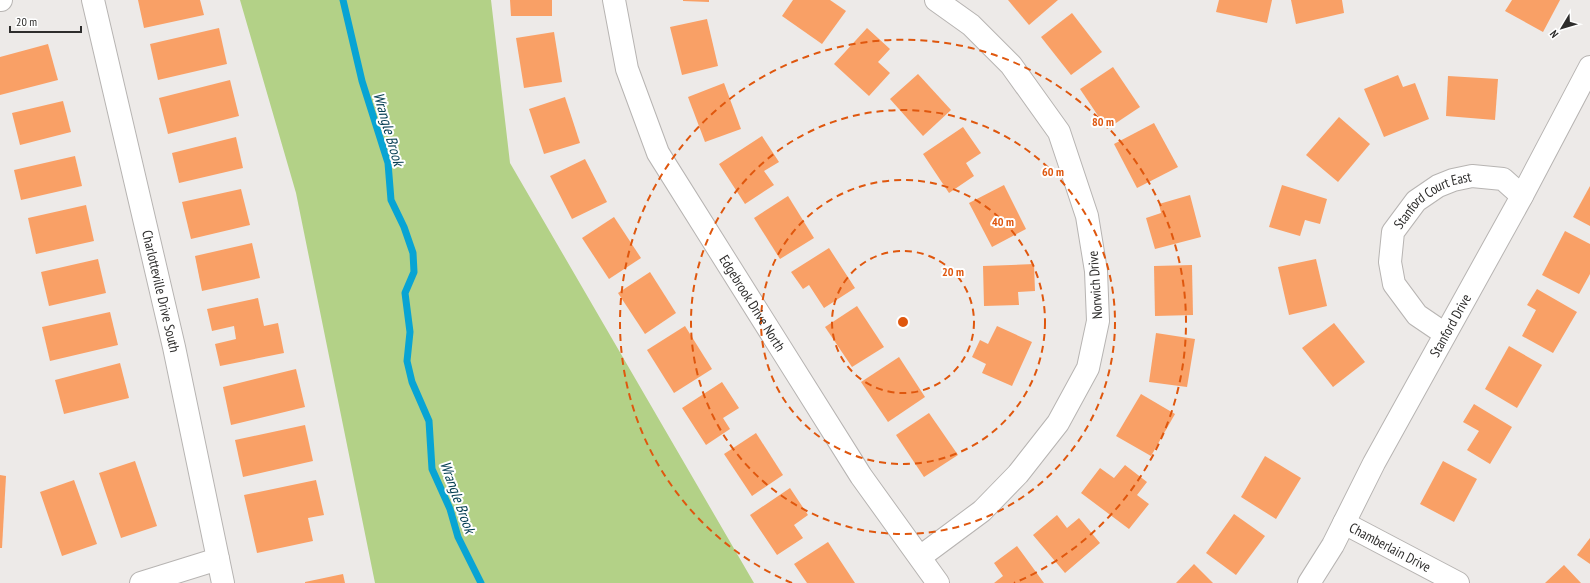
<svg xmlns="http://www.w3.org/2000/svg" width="1590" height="583" font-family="'PT Sans Narrow',sans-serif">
<rect width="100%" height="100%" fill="#edeae8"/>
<path fill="#b3d187" d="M240,0H491L510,163L754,583H375L296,193Z"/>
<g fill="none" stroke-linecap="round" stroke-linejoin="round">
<path stroke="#08a4d4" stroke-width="7" d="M343,0L362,81L388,163L391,200L404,227L413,253L414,272L405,293L410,332L407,361L412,382L429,421L432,469L450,509L458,537L481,583"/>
</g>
<g fill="#f9a066">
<path d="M138,0H200L204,15L144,28Z"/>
<path d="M510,0H552V16H511Z"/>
<path d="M683,0H709V2L683,1Z"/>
<path d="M793,0H830L846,11L822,44L782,16Z"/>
<path d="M1008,0H1058L1029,25Z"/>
<path d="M1219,0H1272L1267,23L1216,12Z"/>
<path d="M1291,0H1342L1344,13L1296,24Z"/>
<path d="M1512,0H1560L1543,32L1505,11Z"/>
<path d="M1072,13L1102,52L1071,75L1041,37Z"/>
<path d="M707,19L718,66L682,75L670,27Z"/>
<path d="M219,28L227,64L158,80L150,44Z"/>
<path d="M867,28L890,49L878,62L890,73L869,96L834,64Z"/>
<path d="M554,32L562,82L524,88L516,38Z"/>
<path d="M48,44L58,80L0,95V57Z"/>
<path d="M1113,67L1140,107L1107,129L1080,89Z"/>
<path d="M918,74L951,110L923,136L890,99Z"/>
<path d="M1398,75L1403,87L1415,83L1429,119L1384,137L1364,89Z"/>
<path d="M1448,76L1498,79L1495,120L1446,116Z"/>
<path d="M230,80L239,116L168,134L159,98Z"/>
<path d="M724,83L741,129L705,142L688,97Z"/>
<path d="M565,97L580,143L544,154L529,109Z"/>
<path d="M63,101L71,132L20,145L12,113Z"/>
<path d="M1339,117L1370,144L1338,182L1306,155Z"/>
<path d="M1154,123L1178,167L1137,188L1114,144Z"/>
<path d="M963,127L981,153L966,163L974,176L949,193L923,154Z"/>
<path d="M762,136L779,162L764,171L774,185L745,204L719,164Z"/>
<path d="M236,137L243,168L179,183L172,153Z"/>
<path d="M75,156L82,186L21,200L14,170Z"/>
<path d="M585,159L607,202L572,219L550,176Z"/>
<path d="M1004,185L1026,229L992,247L969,203Z"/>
<path d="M1282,185L1327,199L1320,224L1305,220L1300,236L1269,227Z"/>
<path d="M1590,186V226L1573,217Z"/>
<path d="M241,189L250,225L191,239L182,202Z"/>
<path d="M1190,195L1201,237L1155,249L1146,218L1161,213L1159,204Z"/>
<path d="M788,196L814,238L780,259L754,218Z"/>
<path d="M86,205L94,241L36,254L28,218Z"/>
<path d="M614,217L641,258L609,279L582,238Z"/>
<path d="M1565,231L1590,244V274L1579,294L1542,275Z"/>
<path d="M252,243L260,278L202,291L195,256Z"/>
<path d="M829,248L855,288L824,308L809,285L803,289L791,272Z"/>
<path d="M98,259L106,293L49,306L41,272Z"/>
<path d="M1316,259L1327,306L1289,315L1278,267Z"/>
<path d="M1034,264L1035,291L1018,292L1019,305L984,306L983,266Z"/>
<path d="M1192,265L1193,315L1155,316L1154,266Z"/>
<path d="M650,272L676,313L645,334L618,293Z"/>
<path d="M1537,289L1577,312L1553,353L1522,336L1536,310L1527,305Z"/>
<path d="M258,298L264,326L278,323L284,353L220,366L215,344L236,339L234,326L212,331L207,309Z"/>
<path d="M857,306L884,347L852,367L825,327Z"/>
<path d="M110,312L118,345L50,361L42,327Z"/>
<path d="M1334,323L1365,362L1333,387L1302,348Z"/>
<path d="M685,326L712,369L674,393L647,350Z"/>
<path d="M997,326L1032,342L1012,386L982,373L986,364L972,357L980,340L988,344Z"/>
<path d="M1156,333L1195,339L1187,387L1149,382Z"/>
<path d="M1509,346L1542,365L1517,408L1485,389Z"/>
<path d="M899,357L925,397L888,422L861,382Z"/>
<path d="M120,363L129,398L64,414L55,380Z"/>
<path d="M296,369L305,407L231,425L223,387Z"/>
<path d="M722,382L739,408L723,418L730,429L706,445L682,408Z"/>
<path d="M1141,394L1175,414L1151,456L1116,436Z"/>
<path d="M1474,404L1512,427L1490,464L1467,450L1479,431L1463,422Z"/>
<path d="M929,413L958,455L924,477L896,435Z"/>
<path d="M305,425L313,461L243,477L235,440Z"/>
<path d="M756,433L783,475L752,496L724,454Z"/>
<path d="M1265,456L1301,478L1276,519L1241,497Z"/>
<path d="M135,461L157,526L121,538L99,473Z"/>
<path d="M1443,461L1477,479L1454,522L1420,504Z"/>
<path d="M1125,465L1147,482L1137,495L1149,504L1129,529L1081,493L1100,468L1114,478Z"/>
<path d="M0,475L6,476L2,548H0Z"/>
<path d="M74,480L97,544L62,556L40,492Z"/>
<path d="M316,480L324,515L308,518L313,541L257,553L244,495Z"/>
<path d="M790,488L808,515L794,525L803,538L777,555L750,515Z"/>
<path d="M1234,514L1265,536L1236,575L1206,553Z"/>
<path d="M1057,515L1067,528L1079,518L1100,543L1065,573L1033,535Z"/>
<path d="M1590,538V564L1577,555Z"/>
<path d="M828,542L855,583H807L794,564Z"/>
<path d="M1017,546L1044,583H994L1003,576L994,563Z"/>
<path d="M1194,564L1213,583H1176Z"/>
<path d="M1564,565L1581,583H1545Z"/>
<path d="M343,574L345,583H305V582Z"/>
</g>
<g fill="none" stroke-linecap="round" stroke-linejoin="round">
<g stroke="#b7b4b2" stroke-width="24">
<g id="minor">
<path d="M0,0H1"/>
<path id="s1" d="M93,0L174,347L223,583"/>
<path id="s2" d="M614,0L627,69L658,153L861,476L938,583"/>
<path id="s3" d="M1445,334L1417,315L1394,284L1390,262L1393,232L1416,201L1438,186L1453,180L1472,176L1503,179L1522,196"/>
<path id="s4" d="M1344,523L1458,583"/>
<path d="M920,557L982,511L1018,474L1058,423L1088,368L1098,321L1096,271L1087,216L1059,132L1011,65L971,25L936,0"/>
<path d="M141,583L218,559"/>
<path id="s5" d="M1309,583L1333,545L1374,463L1522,196L1590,67"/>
</g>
</g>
<use href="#minor" stroke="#fff" stroke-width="22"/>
</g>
<g fill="none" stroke="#df570e" stroke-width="2" stroke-dasharray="7 5">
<circle cx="903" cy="322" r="71"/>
<circle cx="903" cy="322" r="142"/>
<circle cx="903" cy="322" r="212"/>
<path d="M792 583A283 283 0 1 1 1014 583"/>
</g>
<g text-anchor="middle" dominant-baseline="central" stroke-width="4" stroke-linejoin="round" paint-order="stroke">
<g font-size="14" fill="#2e2d2c" stroke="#fff">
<text stroke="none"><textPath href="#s3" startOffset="178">Stanford Court East</textPath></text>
<text transform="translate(1095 285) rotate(-94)">Norwich Drive</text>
<text stroke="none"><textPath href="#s1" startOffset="299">Charlotteville Drive South</textPath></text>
<text stroke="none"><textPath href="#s2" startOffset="337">Edgebrook Drive North</textPath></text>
<text stroke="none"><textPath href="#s5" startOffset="294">Stanford Drive</textPath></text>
<text stroke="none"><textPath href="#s4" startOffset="52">Chamberlain Drive</textPath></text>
</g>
<g font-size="15" font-style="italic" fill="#043e52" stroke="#fff">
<text transform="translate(389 129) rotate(74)">Wrangle Brook</text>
<text transform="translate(458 497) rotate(70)">Wrangle Brook</text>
</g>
</g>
<circle cx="903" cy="322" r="6" fill="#df570e" stroke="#fff" stroke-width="2"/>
<g font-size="12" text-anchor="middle" font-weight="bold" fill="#df570e" stroke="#fff" stroke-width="4" stroke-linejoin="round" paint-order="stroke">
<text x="1103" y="126">80 m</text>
<text x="1053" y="176">60 m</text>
<text x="1003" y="226">40 m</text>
<text x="953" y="276">20 m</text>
</g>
<g transform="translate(1562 28) rotate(232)" stroke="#ffffff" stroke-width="3" paint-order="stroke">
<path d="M0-3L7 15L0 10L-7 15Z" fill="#2e2d2c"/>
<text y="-6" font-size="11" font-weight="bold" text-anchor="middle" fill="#2e2d2c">N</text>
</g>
<path d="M10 26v6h71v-6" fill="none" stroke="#2e2d2c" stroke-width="2"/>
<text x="16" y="26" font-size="12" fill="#2e2d2c" stroke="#ffffff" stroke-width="3" paint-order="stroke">20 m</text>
</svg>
